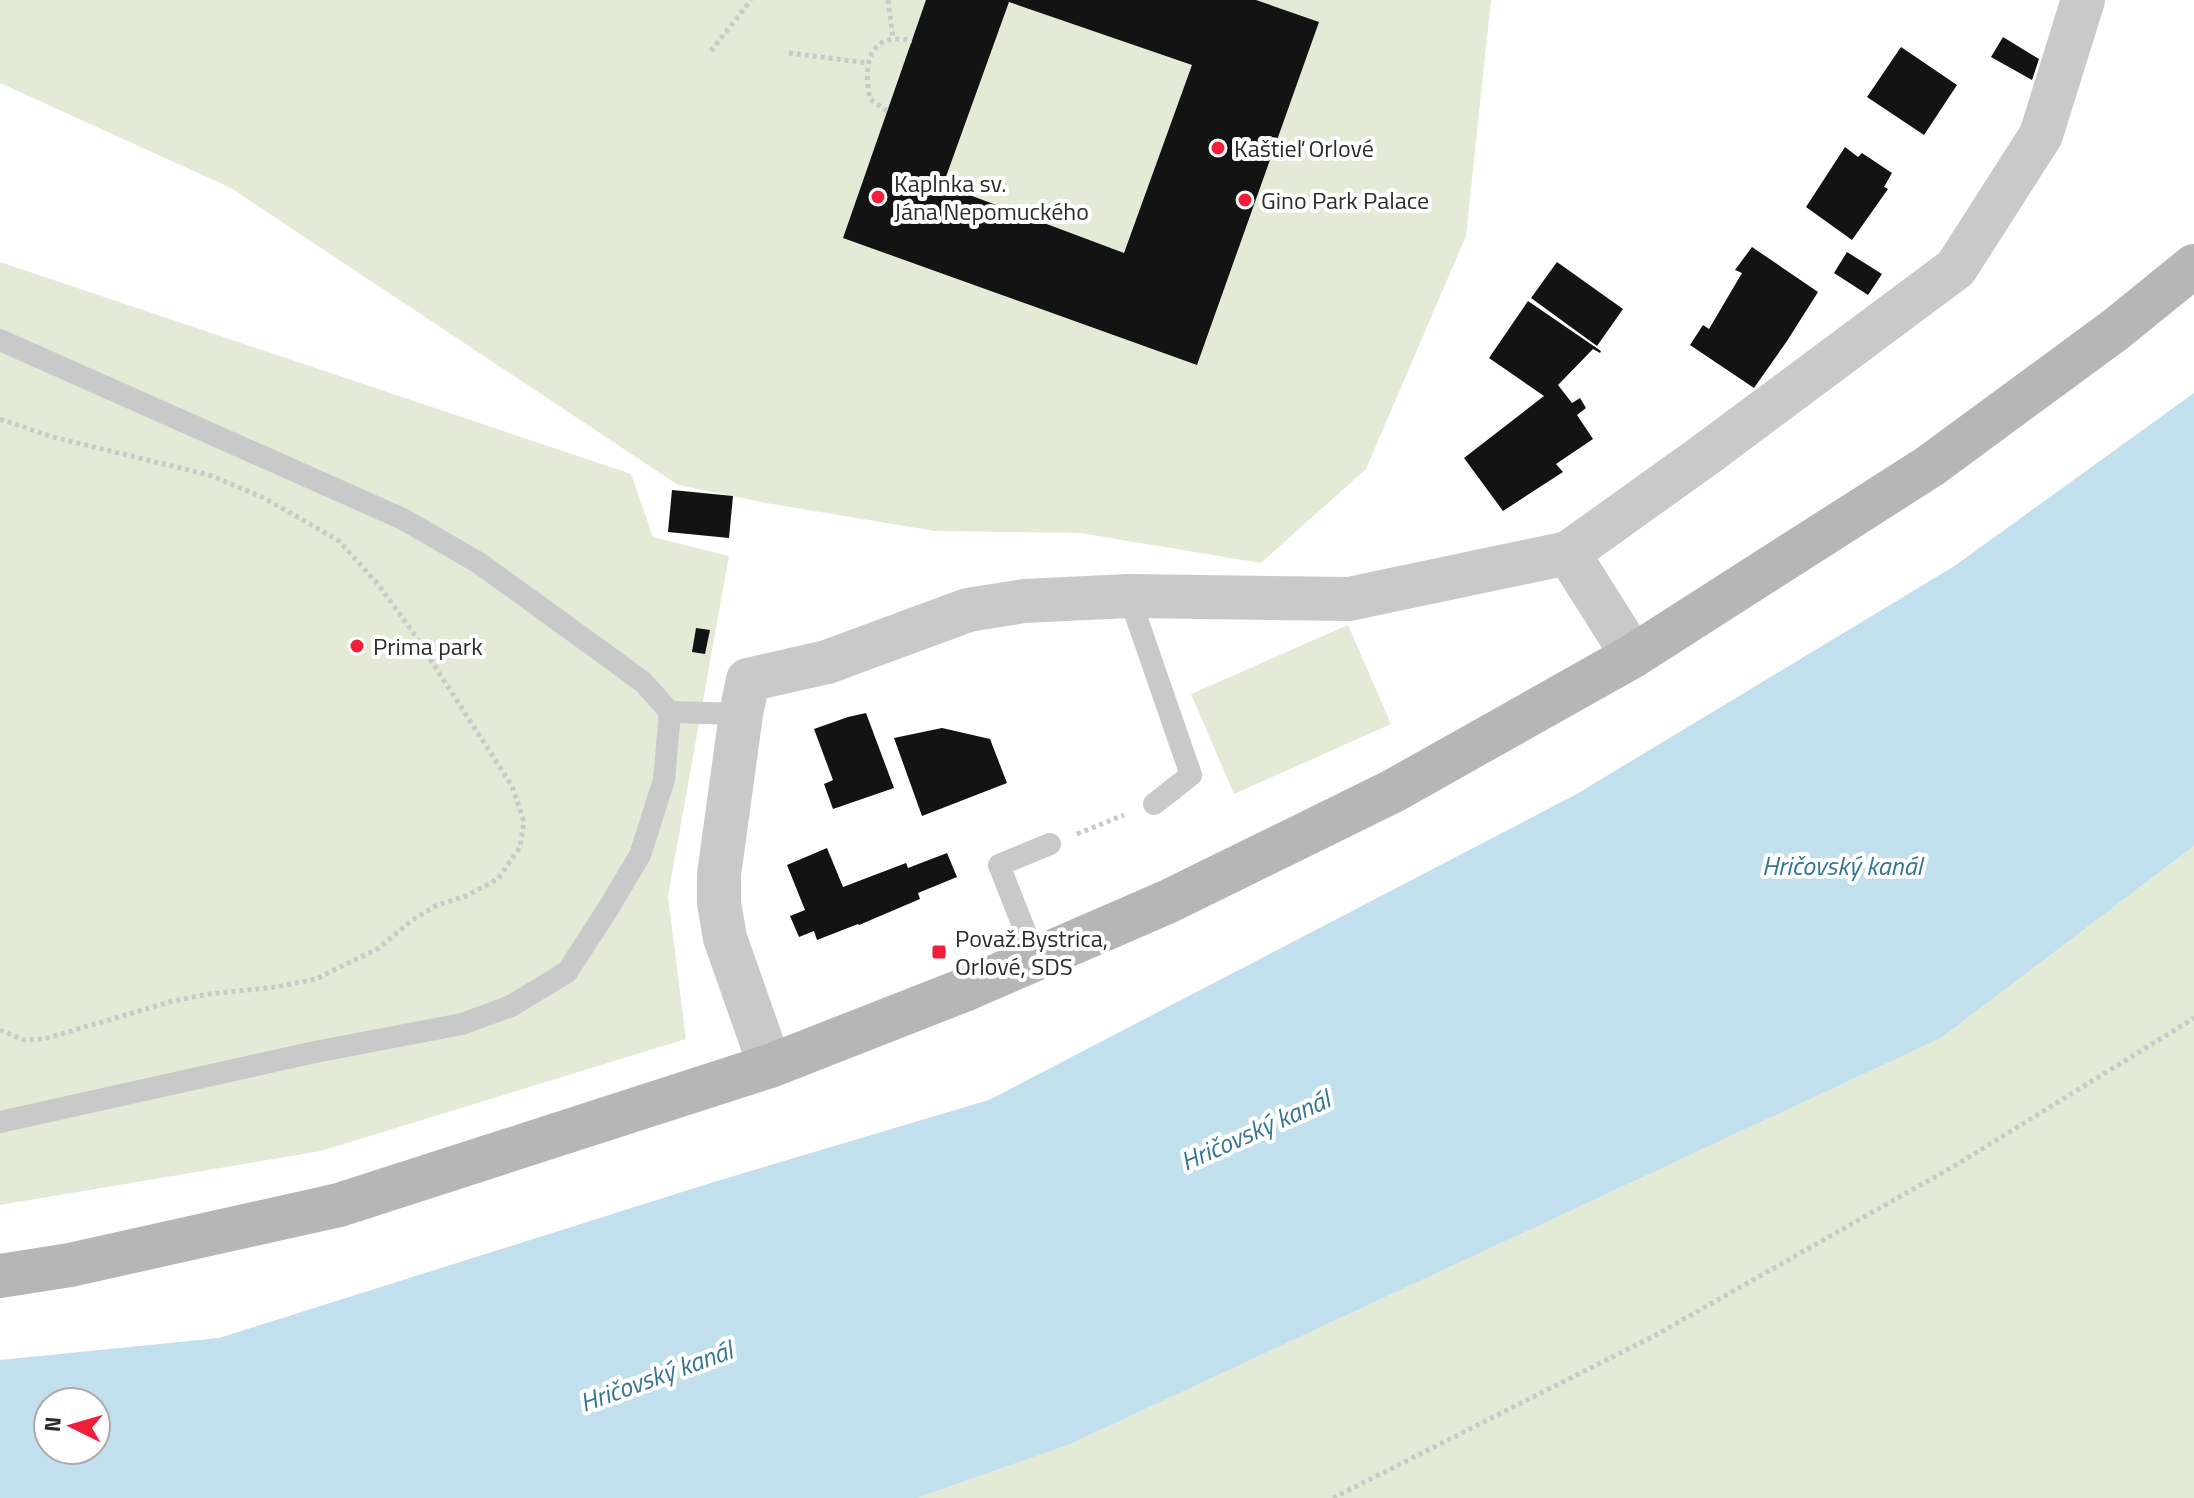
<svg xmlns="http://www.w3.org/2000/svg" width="2194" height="1498" font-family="'Titillium Web',sans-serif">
<rect width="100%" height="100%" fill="#fff"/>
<g fill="#e3ebd7">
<path d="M0,0H1491L1466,236L1366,469L1261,563L1080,533L935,531L766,503L678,485L231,188L0,83Z"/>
<path d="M0,262L631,474L653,537L729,556L668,896L686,1039L321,1151L0,1205Z"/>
<path d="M1348,625L1391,724L1234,794L1191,694Z"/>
<path d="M2194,846V1498H917L1068,1445L1941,1038Z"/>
</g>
<path fill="#c1dfed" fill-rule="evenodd" d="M2194,393V846L1941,1038L1068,1445L917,1498H0V1360L219,1338L717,1181L989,1100L1575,795L1953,567ZM48,1402H96V1450H48Z"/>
<g fill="#131313" fill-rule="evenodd">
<path d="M926,0H1256L1319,22L1197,365L843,238ZM1009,2L1192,65L1124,253L943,185Z"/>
<path d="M2003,37L2039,59L2032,80L1991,57Z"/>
<path d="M1901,47L1957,85L1924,135L1867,97Z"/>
<path d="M1845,147L1858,157L1862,153L1892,173L1884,187L1888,189L1852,240L1806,207Z"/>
<path d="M1752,247L1818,292L1787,341L1754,388L1690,345L1703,325L1709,329L1742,273L1735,270Z"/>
<path d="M1847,252L1882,274L1868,295L1834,273Z"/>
<path d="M1557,262L1623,309L1597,346L1531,298Z"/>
<path d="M1528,301L1601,351L1600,353L1593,349L1558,385L1572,403L1580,398L1586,408L1577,415L1593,439L1556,464L1563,472L1503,511L1464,458L1544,396L1489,358Z"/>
<path d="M672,490L733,496L729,538L668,532Z"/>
<path d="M696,628L710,630L705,654L692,652Z"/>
<path d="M866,713L894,788L833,809L824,784L833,780L814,729L848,717Z"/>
<path d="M942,728L990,739L1007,783L922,816L894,738Z"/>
<path d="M827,848L843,887L906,863L908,868L947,853L957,877L918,893L920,899L859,925L858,924L817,940L814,931L799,937L790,916L805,910L787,865Z"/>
</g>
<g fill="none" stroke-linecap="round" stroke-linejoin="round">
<g stroke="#c9c9c9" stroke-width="5" stroke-dasharray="4 4" stroke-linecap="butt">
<path d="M888,0L893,38"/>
<path d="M711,51L751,0"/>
<path d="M789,53L868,63"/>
<path d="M887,111L870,99C863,66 868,30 912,41"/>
<path d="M0,419L53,437L209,475L262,497L338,540L378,584L414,634L512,786L524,822L520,847L498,879L466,896L435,906L411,921L379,948L316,979L276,987L209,994L173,1001L44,1039L24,1040L0,1030"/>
<path d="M1077,834L1124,815"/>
<path d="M1333,1498L1654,1336L1961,1162L2194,1018"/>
</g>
<g stroke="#c9c9c9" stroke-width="22">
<path d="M0,340L403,519L479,563L573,631L643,682L670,712"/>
<path d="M1129,596L1191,775L1154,804"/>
<path d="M1036,959L999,865L1050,844"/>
<path d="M0,1122L315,1052L462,1024L511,1006L567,972L608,909L640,855L664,780L670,712L741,714"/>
</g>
<g stroke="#c9c9c9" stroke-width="44">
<path d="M1568,553L1633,656"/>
<path d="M770,1066L725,938L719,903V875L741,714L748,680L827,662L968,610L1024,601L1129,596L1349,599L1568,553L1705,455L1956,268L2041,135L2083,0"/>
</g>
<path stroke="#b6b6b6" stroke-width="44" d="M0,1276L70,1265L339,1205L770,1066L964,990L1167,902L1393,791L1633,656L1930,466L2115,330L2194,266"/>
</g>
<g fill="#f41d39" stroke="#fff" stroke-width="3">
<circle cx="1218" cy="148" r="8"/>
<circle cx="878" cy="197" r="8"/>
<circle cx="1245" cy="200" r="8"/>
<circle cx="357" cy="646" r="8"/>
<rect x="931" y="944" width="16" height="16" rx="4"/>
</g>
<g text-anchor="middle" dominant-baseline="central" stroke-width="8" stroke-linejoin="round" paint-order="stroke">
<g font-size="24" fill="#2c2c2c" stroke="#fff" text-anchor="start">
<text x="1234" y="148">Kaštieľ Orlové</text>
<text x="894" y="183">Kaplnka sv.<tspan x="894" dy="28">Jána Nepomuckého</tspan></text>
<text x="1261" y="200">Gino Park Palace</text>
<text x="373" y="646">Prima park</text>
<text x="955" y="938">Považ.Bystrica,<tspan x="955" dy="28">Orlové, SDS</tspan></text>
</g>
<g font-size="26" font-style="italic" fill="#347494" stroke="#fff">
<text x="1842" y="865">Hričovský kanál</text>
<text transform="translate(1255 1130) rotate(-24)">Hričovský kanál</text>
<text transform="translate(656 1376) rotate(-20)">Hričovský kanál</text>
</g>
</g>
<g transform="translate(72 1426) rotate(275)"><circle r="38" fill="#ffffff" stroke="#ababab" stroke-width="2"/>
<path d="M0-6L14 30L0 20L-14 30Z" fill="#f41d39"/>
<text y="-12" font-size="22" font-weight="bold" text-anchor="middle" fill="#2c2c2c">N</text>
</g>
</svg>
